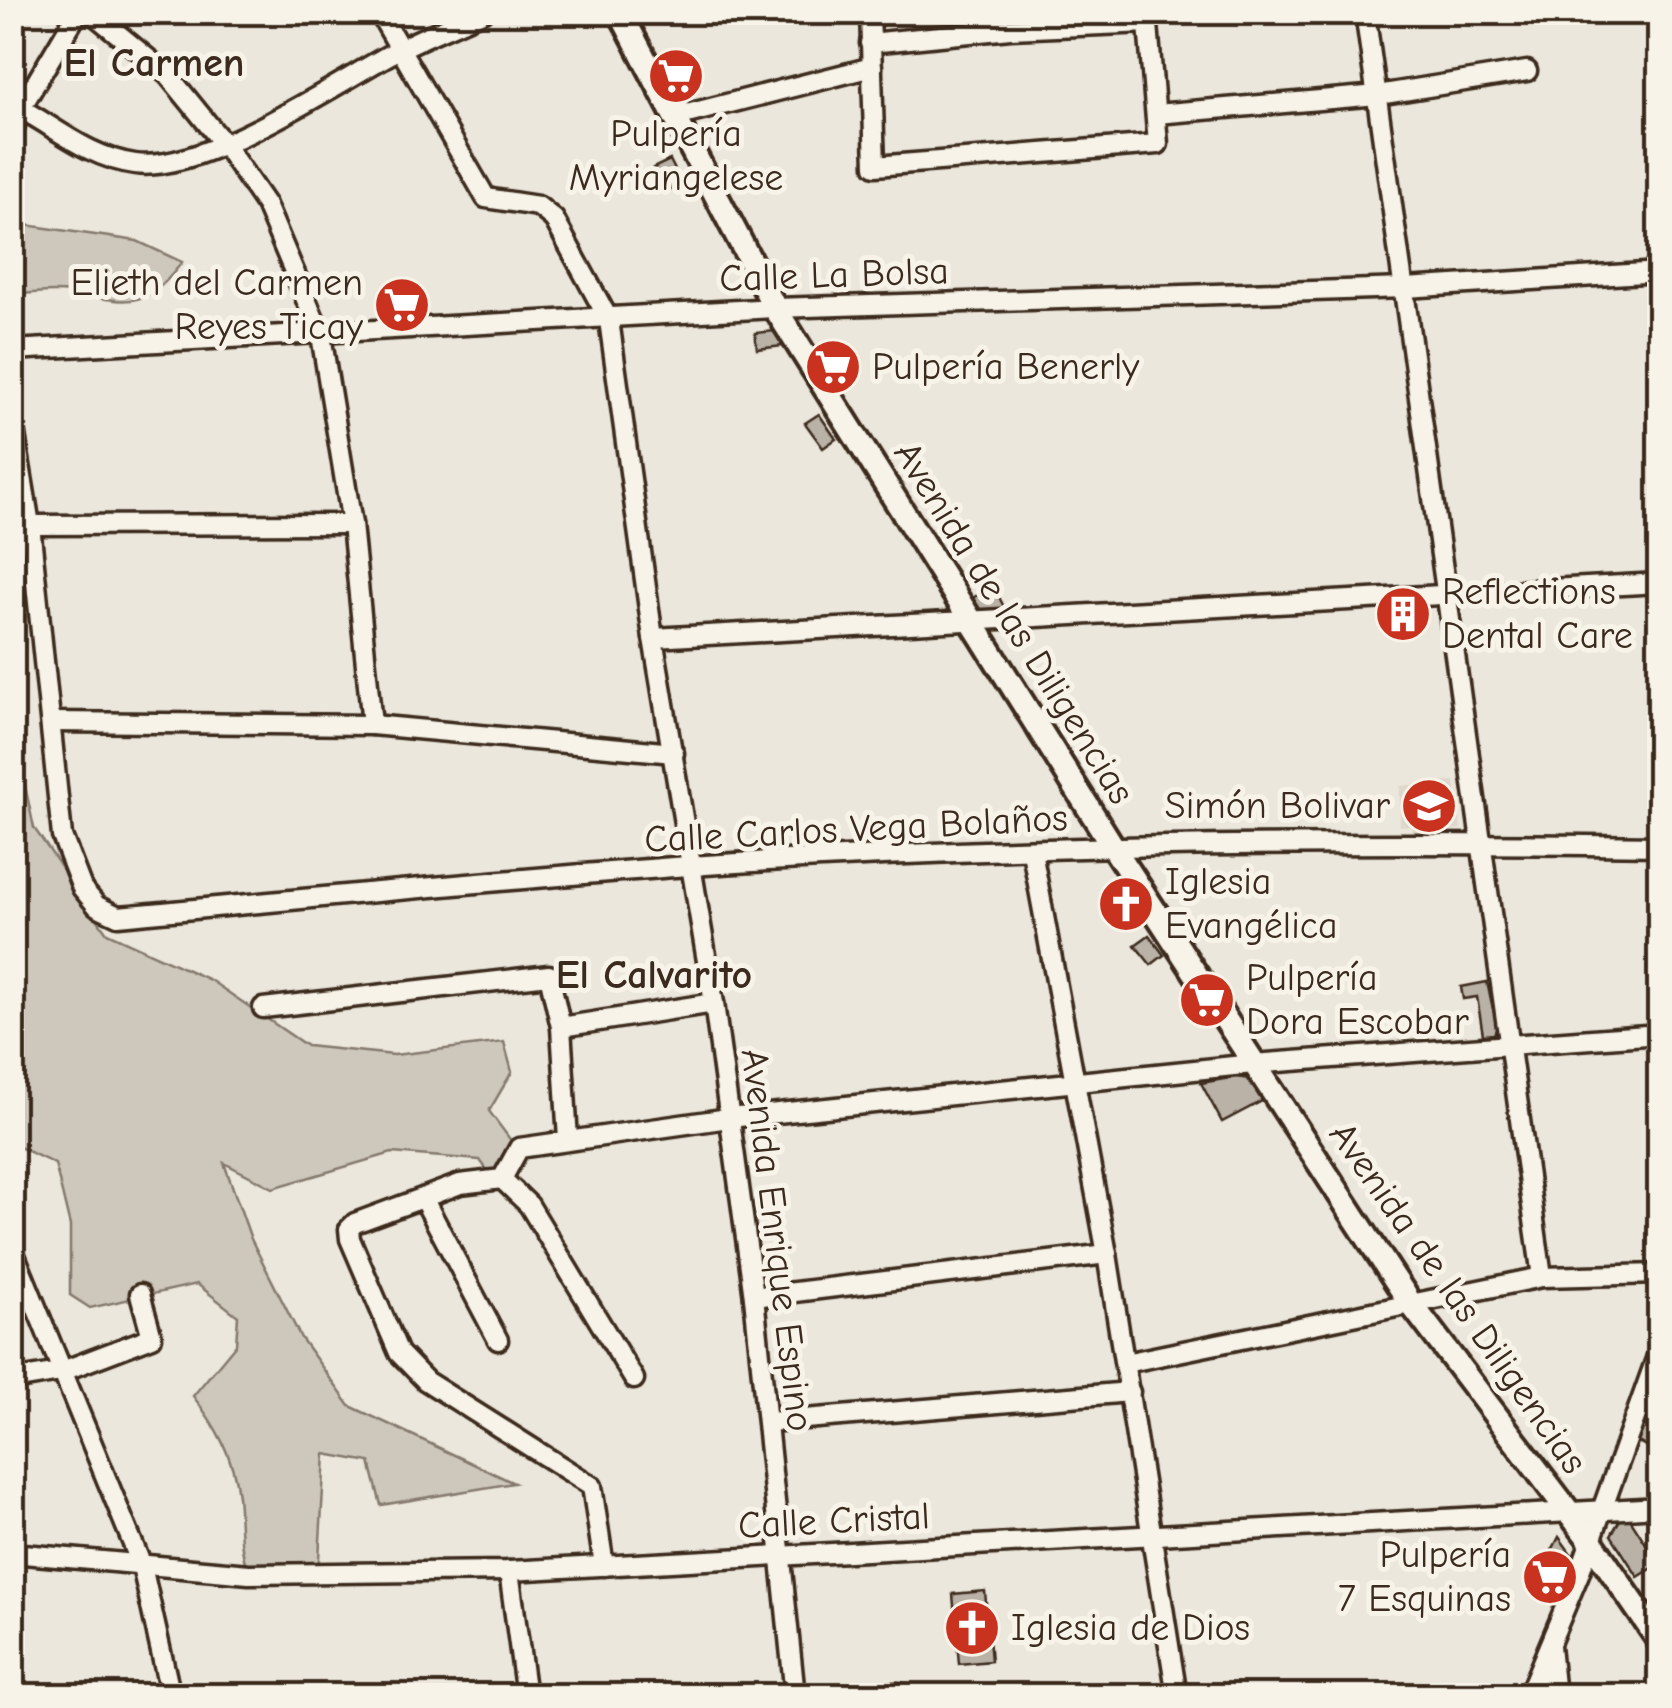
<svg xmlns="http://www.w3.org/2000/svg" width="1672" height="1708" font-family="'Comic Neue',sans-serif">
<rect width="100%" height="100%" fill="#ece7dc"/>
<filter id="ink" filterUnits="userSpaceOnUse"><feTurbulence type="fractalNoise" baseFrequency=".01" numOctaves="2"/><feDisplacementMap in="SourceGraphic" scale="20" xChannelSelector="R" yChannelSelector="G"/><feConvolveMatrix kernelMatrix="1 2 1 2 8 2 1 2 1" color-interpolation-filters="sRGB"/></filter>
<g filter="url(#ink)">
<path fill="#ddd7cc" d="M1455,781L1461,829L1413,831L1412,825L1400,826V786Z"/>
<g fill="#cec8bc" stroke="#84796d" stroke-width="2.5">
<path d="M12,223L137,241L182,262C144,314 124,301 69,293C51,290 31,294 13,294Z"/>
<path d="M12,607L23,624L14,734L34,828L107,933L210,980L307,1046L394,1055L504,1042L512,1072L489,1111L515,1146L492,1177L480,1160L392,1153L273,1188L224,1163L251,1239L301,1338L350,1406L514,1483L381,1505L370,1462L325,1454L318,1576L249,1574C238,1546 241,1525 238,1496C234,1457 216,1426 193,1396L236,1344L238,1316L197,1284L90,1308L70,1295V1226L55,1164L13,1144Z"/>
</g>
<g fill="#bab2a7" stroke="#3b2a1e" stroke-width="2.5">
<path d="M677,56L692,88L675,96L660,64Z"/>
<path d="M670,160L682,184L664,192L653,168Z"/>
<path d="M775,331L783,346L757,349L755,333Z"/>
<path d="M834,353L846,374L833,381L821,360Z"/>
<path d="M819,414L836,439L823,448L805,423Z"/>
<path d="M994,587L1008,615L980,613L972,598Z"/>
<path d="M1412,605L1414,621L1394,623L1392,607Z"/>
<path d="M1126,893L1136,908L1126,915L1115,900Z"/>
<path d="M1149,935L1164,955L1151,965L1135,945Z"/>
<path d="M1487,982L1497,1027L1494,1034L1483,1035L1477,997L1463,999L1461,987Z"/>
<path d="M1236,1077L1250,1079L1262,1101L1222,1122L1201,1083Z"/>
<path d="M1640,1423L1656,1431L1648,1447L1632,1439Z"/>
<path d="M1625,1511L1659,1564L1638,1577L1611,1535Z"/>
<path d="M1559,1537L1572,1555L1564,1570L1546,1562Z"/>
<path d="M1546,1562L1564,1570L1553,1591L1536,1583Z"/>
<path d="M985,1591L991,1661L959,1664L953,1594Z"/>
</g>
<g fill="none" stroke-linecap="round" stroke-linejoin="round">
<g stroke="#3b2a1e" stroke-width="25">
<g id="minor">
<path d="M91,12L168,75L224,144L266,205L321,335L352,524L372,725"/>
<path d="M379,12L486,198L538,206L554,219L609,320L653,638L714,1003L754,1297L795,1696"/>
<path d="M870,12L875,166L1158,144L1147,12"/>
<path d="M1365,12L1542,1277"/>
<path d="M870,43L1010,29L1148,23"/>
<path d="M674,97L683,115L872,67"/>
<path d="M12,104C54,125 86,157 135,164C203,174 336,83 398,50C425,36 454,25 482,12"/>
<path d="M1156,114L1378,95L1527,71"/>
<path d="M12,133L21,108L78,12"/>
<path d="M12,350L775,308L1405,288L1660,272"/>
<path d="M12,416L30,525L62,836L82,888L97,906L118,916C308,899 499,879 690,866C1011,844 1337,841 1660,846"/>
<path d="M30,525L352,524"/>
<path d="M653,638L1660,583"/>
<path d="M51,722L372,725L674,753"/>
<path d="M1032,852L1107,1254L1177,1696"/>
<path d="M263,1008L549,975L561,1027L568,1140"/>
<path d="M561,1027L714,1003"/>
<path d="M502,1179L529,1205L634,1379"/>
<path d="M423,1198L498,1340"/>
<path d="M12,1248L142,1566L169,1688"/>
<path d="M754,1297L1107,1254"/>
<path d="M1125,1363L1542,1277L1660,1274"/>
<path d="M12,1380L60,1372L152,1337L140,1294"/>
<path d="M769,1422L1130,1392"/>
<path d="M12,1553L249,1574L509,1571L1660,1507"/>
<path d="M604,1566L592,1486L426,1381L399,1353L350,1239L349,1229L355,1223L460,1184L502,1179L519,1148L729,1118L1253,1064L1660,1034"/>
<path d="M509,1571L526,1696"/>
<path d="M1550,1646L1555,1696"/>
<path d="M843,1696L898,1693"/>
<path d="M1528,1696L1579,1574L1660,1348"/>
</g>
</g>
<g stroke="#3b2a1e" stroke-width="30">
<path id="tertiary" d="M620,12L775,308L1115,850L1409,1301L1590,1540L1660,1642"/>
</g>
<use href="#minor" stroke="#f7f3e8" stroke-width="18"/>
<use href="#tertiary" stroke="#f7f3e8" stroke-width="22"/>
</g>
</g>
<defs>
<g id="supermarket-disc" transform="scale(2.875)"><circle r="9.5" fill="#c8321e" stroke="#f7f3e8"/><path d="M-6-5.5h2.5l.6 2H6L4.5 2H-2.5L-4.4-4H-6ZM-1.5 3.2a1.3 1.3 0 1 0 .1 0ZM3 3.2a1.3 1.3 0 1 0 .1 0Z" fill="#fff"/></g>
<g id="building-disc" transform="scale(2.875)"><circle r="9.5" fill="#c8321e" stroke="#f7f3e8"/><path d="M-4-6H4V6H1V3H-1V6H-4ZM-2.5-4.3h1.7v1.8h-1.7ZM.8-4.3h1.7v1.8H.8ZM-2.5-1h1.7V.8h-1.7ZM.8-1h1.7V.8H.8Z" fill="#fff"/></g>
<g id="school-disc" transform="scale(2.875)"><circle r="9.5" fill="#c8321e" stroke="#f7f3e8"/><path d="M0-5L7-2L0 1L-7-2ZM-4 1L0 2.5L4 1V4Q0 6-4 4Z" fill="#fff"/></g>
<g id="church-disc" transform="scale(2.875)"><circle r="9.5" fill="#c8321e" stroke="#f7f3e8"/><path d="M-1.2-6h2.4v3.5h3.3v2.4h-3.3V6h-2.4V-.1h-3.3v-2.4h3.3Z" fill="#fff"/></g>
</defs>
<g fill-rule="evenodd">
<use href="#supermarket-disc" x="676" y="76"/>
<use href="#supermarket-disc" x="402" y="305"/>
<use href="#supermarket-disc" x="833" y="367"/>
<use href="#building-disc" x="1403" y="614"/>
<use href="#school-disc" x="1429" y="806"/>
<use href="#church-disc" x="1126" y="904"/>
<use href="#supermarket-disc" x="1207" y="1000"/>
<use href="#supermarket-disc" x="1550" y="1577"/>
<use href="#church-disc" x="972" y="1628"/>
</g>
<g text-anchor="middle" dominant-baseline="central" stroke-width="10" stroke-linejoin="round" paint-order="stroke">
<g font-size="38" fill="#3b2a1e" stroke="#f7f3e8" text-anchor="start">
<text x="676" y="134" text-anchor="middle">Pulpería<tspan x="676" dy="44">Myriangelese</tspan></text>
<text x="363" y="283" text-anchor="end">Elieth del Carmen<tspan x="363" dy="44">Reyes Ticay</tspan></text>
<text x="872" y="367">Pulpería Benerly</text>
<text x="1442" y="592">Reflections<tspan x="1442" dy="44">Dental Care</tspan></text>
<text x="1390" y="806" text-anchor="end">Simón Bolivar</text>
<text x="1165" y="882">Iglesia<tspan x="1165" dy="44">Evangélica</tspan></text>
<text x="1246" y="978">Pulpería<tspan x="1246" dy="44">Dora Escobar</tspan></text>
<text x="1511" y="1555" text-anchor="end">Pulpería<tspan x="1511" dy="44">7 Esquinas</tspan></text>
<text x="1011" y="1628">Iglesia de Dios</text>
</g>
<g font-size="38" fill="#3b2a1e" stroke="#f7f3e8">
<text transform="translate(834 275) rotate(-2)">Calle La Bolsa</text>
<text transform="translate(1014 623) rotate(58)">Avenida de las Diligencias</text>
<text transform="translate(856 829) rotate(-3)">Calle Carlos Vega Bolaños</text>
<text transform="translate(777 1240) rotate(83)">Avenida Enrique Espino</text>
<text transform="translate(1458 1298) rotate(55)">Avenida de las Diligencias</text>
<text transform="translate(834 1521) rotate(-3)">Calle Cristal</text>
</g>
<g font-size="40" font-weight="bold" fill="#3b2a1e" stroke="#f7f3e8">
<text x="154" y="63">El Carmen</text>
<text x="654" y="975">El Calvarito</text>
</g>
</g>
<rect width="1672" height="1708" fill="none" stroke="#f7f3e8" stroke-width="50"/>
<rect x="25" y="25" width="1622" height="1658" fill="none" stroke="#3b2a1e" stroke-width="4" filter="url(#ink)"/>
</svg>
